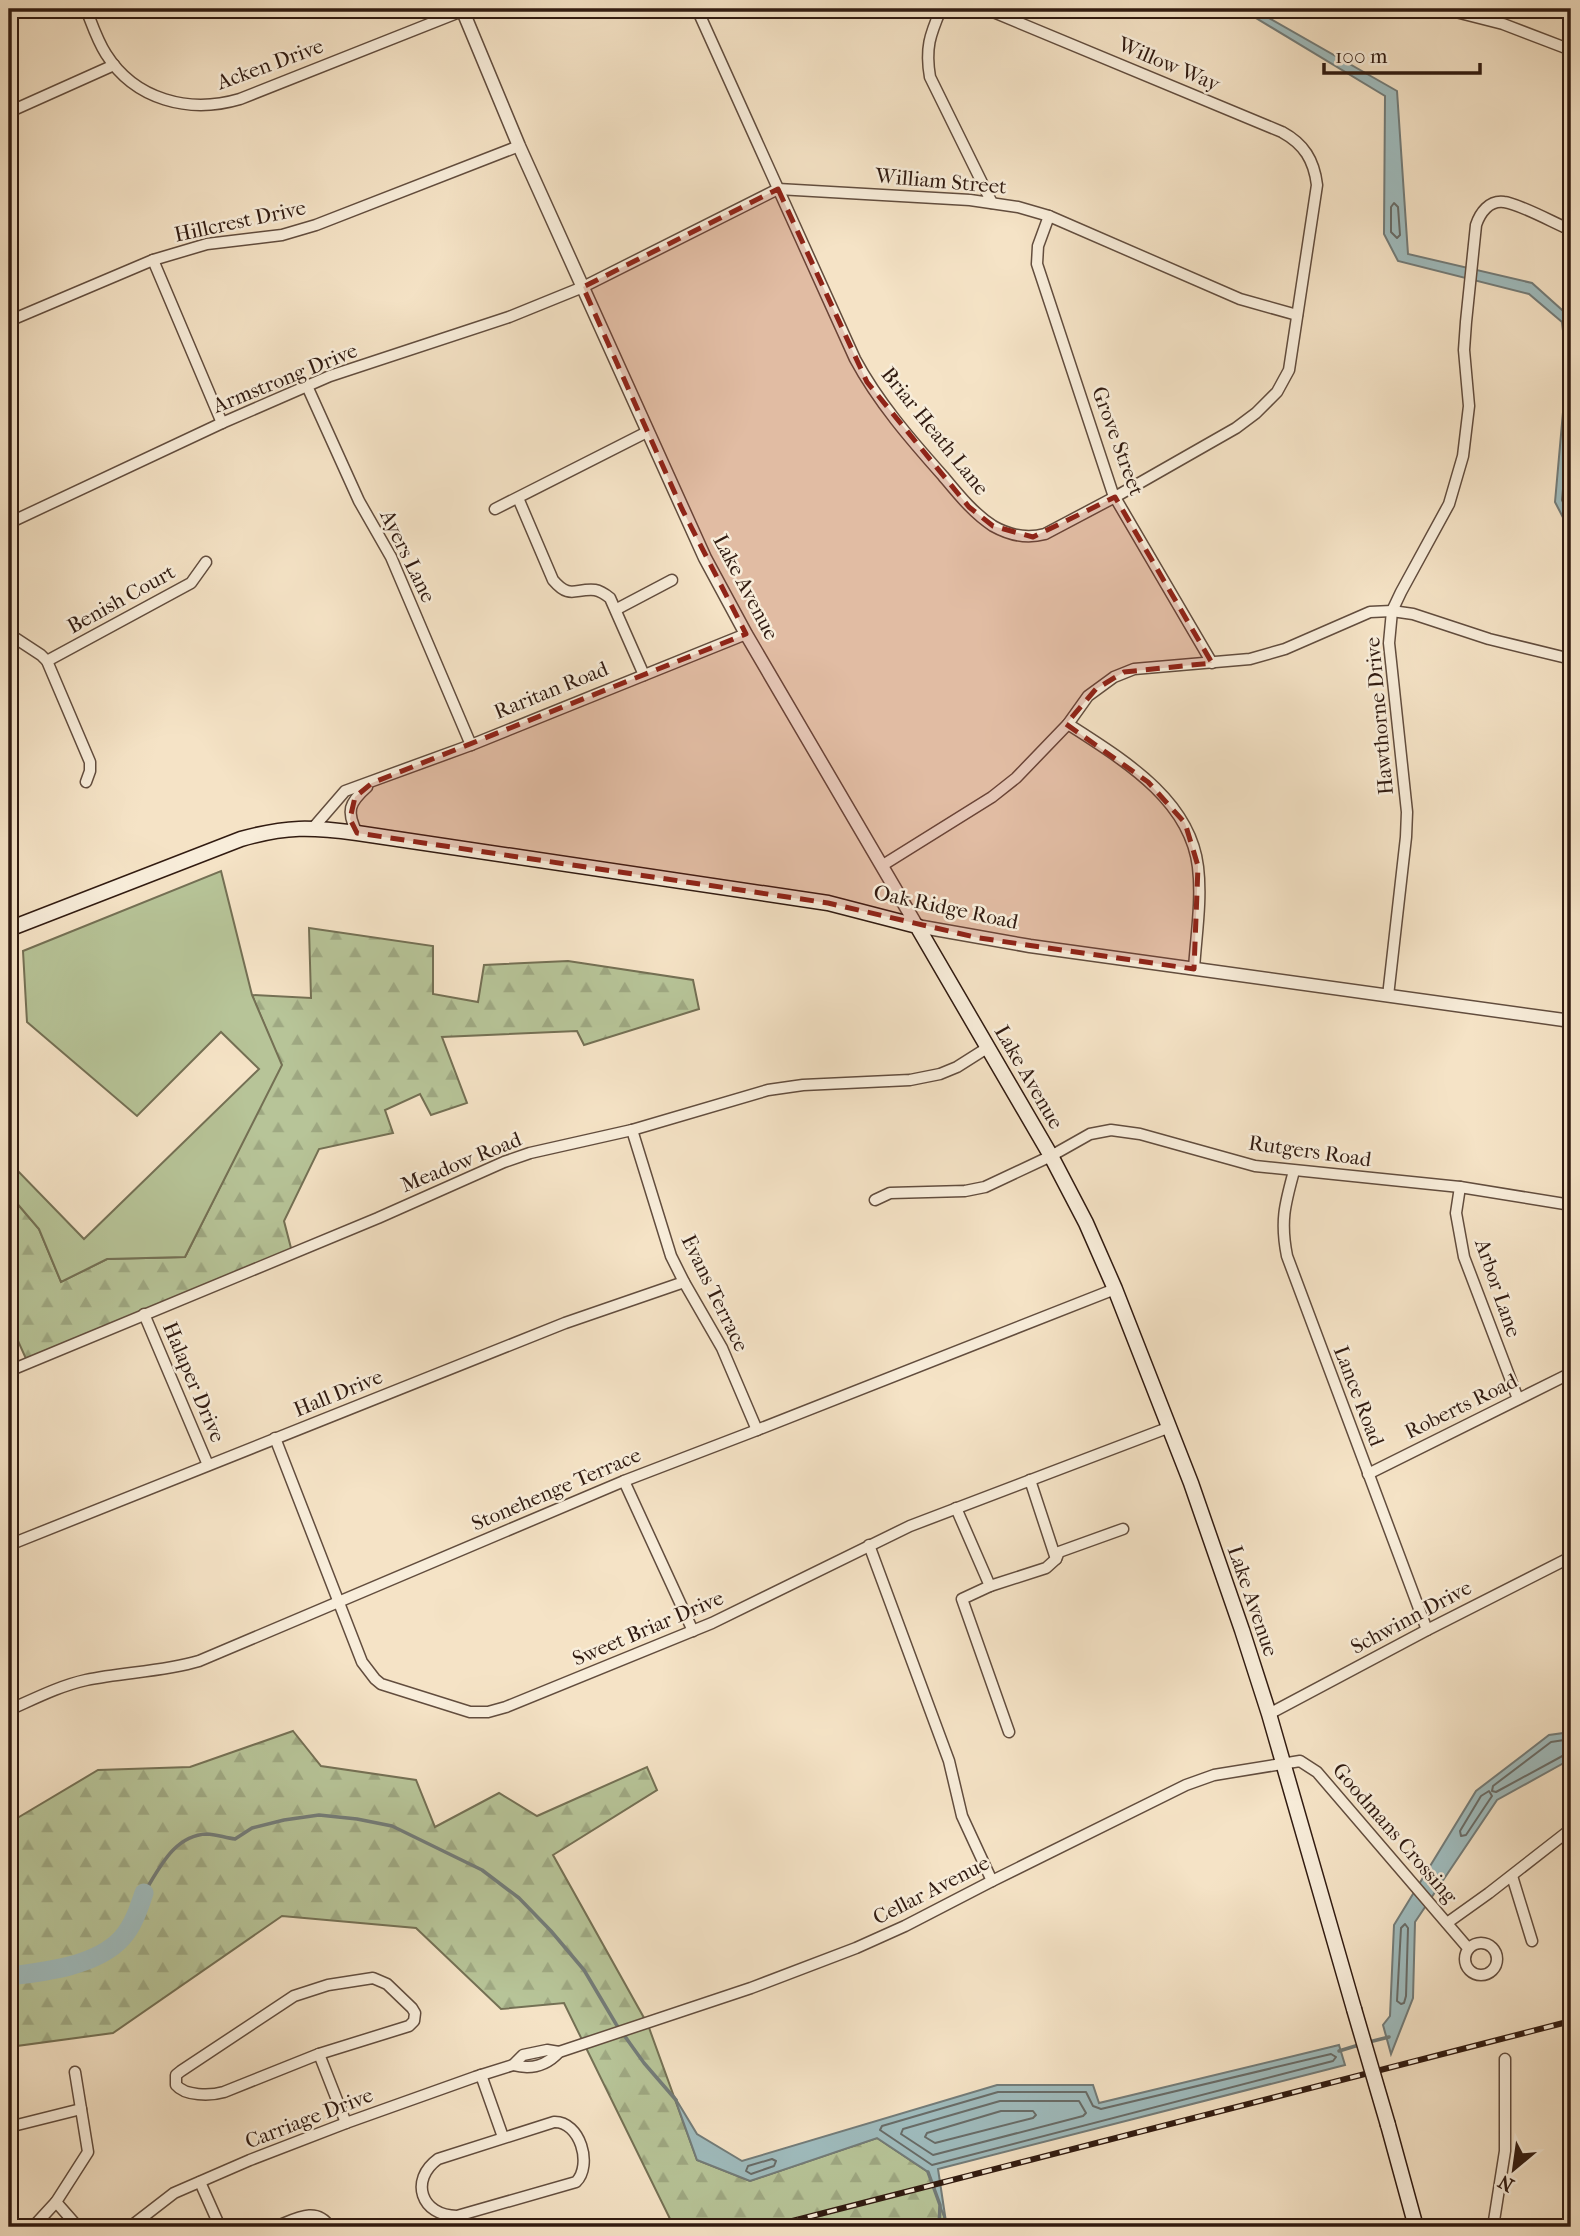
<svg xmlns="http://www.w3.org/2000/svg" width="1580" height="2236" font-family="'IM FELL French Canon',serif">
<defs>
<pattern id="forest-firs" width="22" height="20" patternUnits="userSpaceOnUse" patternTransform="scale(1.75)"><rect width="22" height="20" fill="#b7c498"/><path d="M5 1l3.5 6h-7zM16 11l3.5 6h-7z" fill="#9ea882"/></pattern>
</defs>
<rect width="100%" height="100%" fill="#f5e3c6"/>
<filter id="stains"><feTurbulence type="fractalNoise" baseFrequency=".00286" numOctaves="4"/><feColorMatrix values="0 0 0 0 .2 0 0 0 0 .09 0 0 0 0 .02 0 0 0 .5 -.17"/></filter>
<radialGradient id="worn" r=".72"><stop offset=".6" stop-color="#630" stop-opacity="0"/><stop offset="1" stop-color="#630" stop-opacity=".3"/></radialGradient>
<g fill="url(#forest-firs)" stroke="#747054" stroke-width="2">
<path d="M309,928L433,946V994L478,1002L484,965L568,961L693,980L699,1009L584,1045L577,1031L442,1037L467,1103L431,1115L420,1094L385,1110L393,1133L319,1149L284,1221L292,1252L27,1361L9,1321V1194L39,1229L61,1282L107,1259L185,1257L281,1065L252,995L311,998Z"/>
<path d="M293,1731L321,1766L416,1780L435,1827L499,1793L537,1816L647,1767L657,1790L553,1855L648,2025L697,2160L750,2181L877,2138L928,2172L948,2227H674L564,2003L501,2009L416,1928L282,1916L113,2033L9,2047V1823L98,1770L190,1767Z"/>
</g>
<path fill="#b7c498" stroke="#747054" stroke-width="2" d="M221,871L252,995L282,1065L185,1257L107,1259L61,1282L39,1229L9,1194V1181L17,1170L84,1239L259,1069L221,1032L137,1116L27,1022L23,951Z"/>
<g fill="#9fbcbe" stroke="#737c79" stroke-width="2">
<path d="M1241,9H1253L1397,91L1408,254L1532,283L1571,318V533L1555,502L1567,367L1562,322L1529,294L1398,261L1384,234L1385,96Z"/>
<path d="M1571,1732V1759L1497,1800L1415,1922L1413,1998L1391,2054L1383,2025L1390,2016L1394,1925L1476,1791L1549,1735Z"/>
<path d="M1339,2045L1345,2065L938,2169L946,2222L928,2172L877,2138L750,2181L697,2160L674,2096L697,2134L742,2161L997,2085H1093L1099,2103Z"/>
</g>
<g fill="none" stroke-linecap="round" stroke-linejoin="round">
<g stroke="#686c68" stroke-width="2">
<path d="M1394,203L1398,207L1400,235L1397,238L1391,232V207Z"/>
<path d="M1571,400L1562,500L1571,519"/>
<path d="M1571,1739L1551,1742L1493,1786L1492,1791L1496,1792L1566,1754L1571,1753"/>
<path d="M1489,1791L1492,1796L1466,1835L1461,1836L1460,1831L1481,1796Z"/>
<path d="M1405,1924L1408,1928L1406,1996L1404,2003L1401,2004L1397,2001L1401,1928Z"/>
<path d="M1331,2054L1336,2057L1333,2061L932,2165L880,2130L882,2126L998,2092H1086L1093,2106L1101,2109Z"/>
<path d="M1000,2101H1079L1086,2113L1083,2116L933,2155L901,2134L903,2129Z"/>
<path d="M1001,2111H1033L1036,2115L1033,2118L935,2143L925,2137L927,2133Z"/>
<path d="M772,2159L776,2161L774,2166L751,2174L746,2171L748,2166Z"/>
</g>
<g stroke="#737c79" stroke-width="3.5">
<path d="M144,1893C159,1869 174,1835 207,1834C215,1834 226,1838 235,1839L252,1828L284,1820L319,1815L357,1819L392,1826L482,1870L519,1898L551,1931L584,1970L616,2024L644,2063L676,2100"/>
<path d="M1369,2042L1389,2037"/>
<path d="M1339,2051L1362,2044"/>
<path d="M928,2172L940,2205L939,2227"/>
</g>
<path stroke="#9fbcbe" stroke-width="19" d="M9,1976C44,1972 97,1966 122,1938C133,1926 139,1908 144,1893"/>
<g stroke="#624d3e" stroke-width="13">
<g id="minor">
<path d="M86,9C92,24 97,40 106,54C135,100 189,114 240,99L462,11"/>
<path d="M697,9L855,359C878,402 911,440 943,476C958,494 973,513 993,526C1009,535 1027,539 1045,534L1115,497L1236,428L1256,413L1277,392L1289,370L1317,185C1314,160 1304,144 1282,132L986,9"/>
<path d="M941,9C930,35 925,48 930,77L992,203"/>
<path d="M1444,9L1503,24L1571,50"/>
<path d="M9,112L114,65"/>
<path d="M1049,216L1038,246L1037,264L1113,494L1212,663"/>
<path d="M153,260L222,423"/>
<path d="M9,321L153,260L207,244L282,235L316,225L519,146"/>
<path d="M307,386L359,501L391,557L471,745"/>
<path d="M518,498L553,580C570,600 575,588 595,590C601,591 605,594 610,598L644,675"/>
<path d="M495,509L647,432"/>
<path d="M9,523L222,423L330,376L509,317L583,287L778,189L970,200L1018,207L1049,216L1240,299L1297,315"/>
<path d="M617,609L672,580"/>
<path d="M9,634L41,655L47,661L90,762V771L86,782"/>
<path d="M47,661L191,583L206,562"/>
<path d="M1068,724C1120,758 1190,798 1198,867C1202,900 1196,936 1194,969"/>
<path d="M313,828L345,791L471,745L746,634"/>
<path d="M357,833C346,811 349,803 367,787"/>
<path d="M883,865L992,797L1016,778L1068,724L1088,696L1114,677L1134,669L1250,659L1285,649L1370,612L1392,611L1413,614L1489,639L1571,659"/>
<path d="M1388,996L1406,837L1407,812L1389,643L1392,611L1401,592L1449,504L1463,456L1469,406L1464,350L1466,322L1476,225C1480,213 1489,200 1504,202C1518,203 1556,224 1571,230"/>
<path d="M632,1130L671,1256L684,1282L722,1348L757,1430"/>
<path d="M1294,1171C1285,1204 1280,1221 1287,1256L1427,1630"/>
<path d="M1460,1187L1456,1213L1464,1257L1518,1399"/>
<path d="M875,1200L890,1193L965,1191L985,1187L1051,1156L1090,1134L1111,1130L1140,1134L1255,1166L1460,1187L1571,1205"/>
<path d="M144,1314L208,1465"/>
<path d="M9,1371L378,1218L504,1162L530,1153L632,1130L768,1090L803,1085L910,1080L940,1074L957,1067L987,1048"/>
<path d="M275,1438L362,1662L375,1679L381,1684L470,1712H488L506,1707L712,1623L910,1526L1170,1427"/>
<path d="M1368,1474L1571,1373"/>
<path d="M1030,1480L1056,1559"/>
<path d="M624,1481L693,1631"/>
<path d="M956,1508L990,1586"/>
<path d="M9,1545L565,1323L684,1282"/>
<path d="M869,1545L949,1761L962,1816L992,1881"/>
<path d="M9,1710C34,1699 59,1686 86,1680C123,1672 162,1672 199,1661L624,1481L757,1430L1115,1289"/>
<path d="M1269,1714L1427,1630L1571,1557"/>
<path d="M1009,1732L962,1599L990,1586L1046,1568L1056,1559L1059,1552L1123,1529"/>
<path d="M1512,1876L1532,1941"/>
<path d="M1447,1923L1489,1893L1571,1829"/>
<circle cx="1481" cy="1959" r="16"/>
<path d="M373,1978L387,1984L412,2008L415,2013L414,2021L409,2026L319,2054L224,2092C210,2096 185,2096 176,2085V2075L181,2071L294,1996L328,1985Z"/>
<path d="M319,2054L346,2123"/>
<path d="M513,2065C532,2070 546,2066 559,2052L751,1988L856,1948L905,1926L992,1881L1186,1785L1214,1775L1300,1761L1317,1772L1468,1948"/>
<path d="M481,2075L503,2137"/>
<path d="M554,2122C580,2121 593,2165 576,2182L457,2216C421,2216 409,2180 438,2159Z"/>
<path d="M9,2127L81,2109"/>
<path d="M200,2182L220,2227"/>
<path d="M56,2202L78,2227"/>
<path d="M33,2227L56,2202L88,2152L75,2072"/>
<path d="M130,2227L174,2193L250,2160L346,2123L475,2077L513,2065L523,2055L547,2050L559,2052"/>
<path d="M275,2227C294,2220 316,2205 330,2227"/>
<path d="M1493,2227L1505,2151V2059"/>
</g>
</g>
<g stroke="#624d3e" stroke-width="15">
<path id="tertiary" d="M462,9L519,146L705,558L746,634L917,926L1030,946L1571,1021"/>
</g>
<g stroke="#311b11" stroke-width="17">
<g id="secondary">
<path d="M9,929L241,839C287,826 311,827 357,833L828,903L917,926L1051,1156L1086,1223L1115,1289L1191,1483L1242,1630L1269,1714L1354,2009"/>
<path d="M1388,2125L1416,2227"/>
</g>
</g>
<use href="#minor" stroke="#f8edda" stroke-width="10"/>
<use href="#tertiary" stroke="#f8edda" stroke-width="12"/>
<use href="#secondary" stroke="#f8edda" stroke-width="14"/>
<g stroke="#311b11" stroke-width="6">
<path id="rail" d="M769,2227L1571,2021"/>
</g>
<use href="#rail" stroke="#f8edda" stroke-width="3.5" stroke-dasharray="10" stroke-linecap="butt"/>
<g stroke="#311b11" stroke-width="17" stroke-linecap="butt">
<path id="secondary-bridge" d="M1354,2009L1388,2125"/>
</g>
<use href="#secondary-bridge" stroke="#f8edda" stroke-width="14"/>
</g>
<path fill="#8f2418" fill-opacity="0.2" stroke="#8f2418" stroke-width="5" stroke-dasharray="14 9" stroke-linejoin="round" d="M778,189L867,382L969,507L993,526L1033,537L1115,497L1212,663L1124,672L1096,689L1066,724L1148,782L1185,823L1198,866L1194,969L979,938L828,903L357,833L350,819L355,797L372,783L746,634L682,509L583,287Z"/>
<g text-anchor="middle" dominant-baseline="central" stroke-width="5" stroke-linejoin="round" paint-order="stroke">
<g font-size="21" fill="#311b11" stroke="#f8edda">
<text transform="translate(270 64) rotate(-20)">Acken Drive</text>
<text transform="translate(1169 64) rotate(23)">Willow Way</text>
<text transform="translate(941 181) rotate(5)">William Street</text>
<text transform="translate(240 221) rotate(-12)">Hillcrest Drive</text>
<text transform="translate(285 378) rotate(-22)">Armstrong Drive</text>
<text transform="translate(935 431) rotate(51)">Briar Heath Lane</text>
<text transform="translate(1118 441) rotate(70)">Grove Street</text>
<text transform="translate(408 556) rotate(64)">Ayers Lane</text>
<text transform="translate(746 587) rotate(62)">Lake Avenue</text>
<text transform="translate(121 599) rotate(-29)">Benish Court</text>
<text transform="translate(551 690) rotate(-22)">Raritan Road</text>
<text transform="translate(1379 716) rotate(-95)">Hawthorne Drive</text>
<text transform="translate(946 907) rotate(12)">Oak Ridge Road</text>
<text transform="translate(1029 1077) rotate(60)">Lake Avenue</text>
<text transform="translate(1310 1151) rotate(8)">Rutgers Road</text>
<text transform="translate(461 1162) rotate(-22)">Meadow Road</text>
<text transform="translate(1498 1288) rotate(71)">Arbor Lane</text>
<text transform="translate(715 1293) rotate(64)">Evans Terrace</text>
<text transform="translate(194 1382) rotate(67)">Halaper Drive</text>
<text transform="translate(338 1393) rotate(-22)">Hall Drive</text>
<text transform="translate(1359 1396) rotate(69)">Lance Road</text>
<text transform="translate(1461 1406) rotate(-26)">Roberts Road</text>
<text transform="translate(556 1489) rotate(-23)">Stonehenge Terrace</text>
<text transform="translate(1253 1601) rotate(71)">Lake Avenue</text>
<text transform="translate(1411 1617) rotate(-28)">Schwinn Drive</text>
<text transform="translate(648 1628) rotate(-23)">Sweet Briar Drive</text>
<text transform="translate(1395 1833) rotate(49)">Goodmans Crossing</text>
<text transform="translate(931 1890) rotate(-27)">Cellar Avenue</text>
<text transform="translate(309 2118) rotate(-21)">Carriage Drive</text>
</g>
</g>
<rect width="1580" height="2236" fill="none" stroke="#f5e3c6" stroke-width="35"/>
<rect x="10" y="10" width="1559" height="2215" fill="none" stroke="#311b11" stroke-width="3.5"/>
<rect x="18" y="18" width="1545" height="2201" fill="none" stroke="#311b11" stroke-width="2"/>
<g transform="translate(1514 2169) rotate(209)" stroke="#f8edda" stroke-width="5" paint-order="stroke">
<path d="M0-5L12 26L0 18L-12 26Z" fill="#311b11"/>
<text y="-10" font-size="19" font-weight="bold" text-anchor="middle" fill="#311b11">N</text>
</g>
<path d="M1324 63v10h156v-10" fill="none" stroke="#311b11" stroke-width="3.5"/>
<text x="1335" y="63" font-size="21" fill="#311b11" stroke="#f8edda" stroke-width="5" paint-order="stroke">100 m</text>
<rect width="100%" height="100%" filter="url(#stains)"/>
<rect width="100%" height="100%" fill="url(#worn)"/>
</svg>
